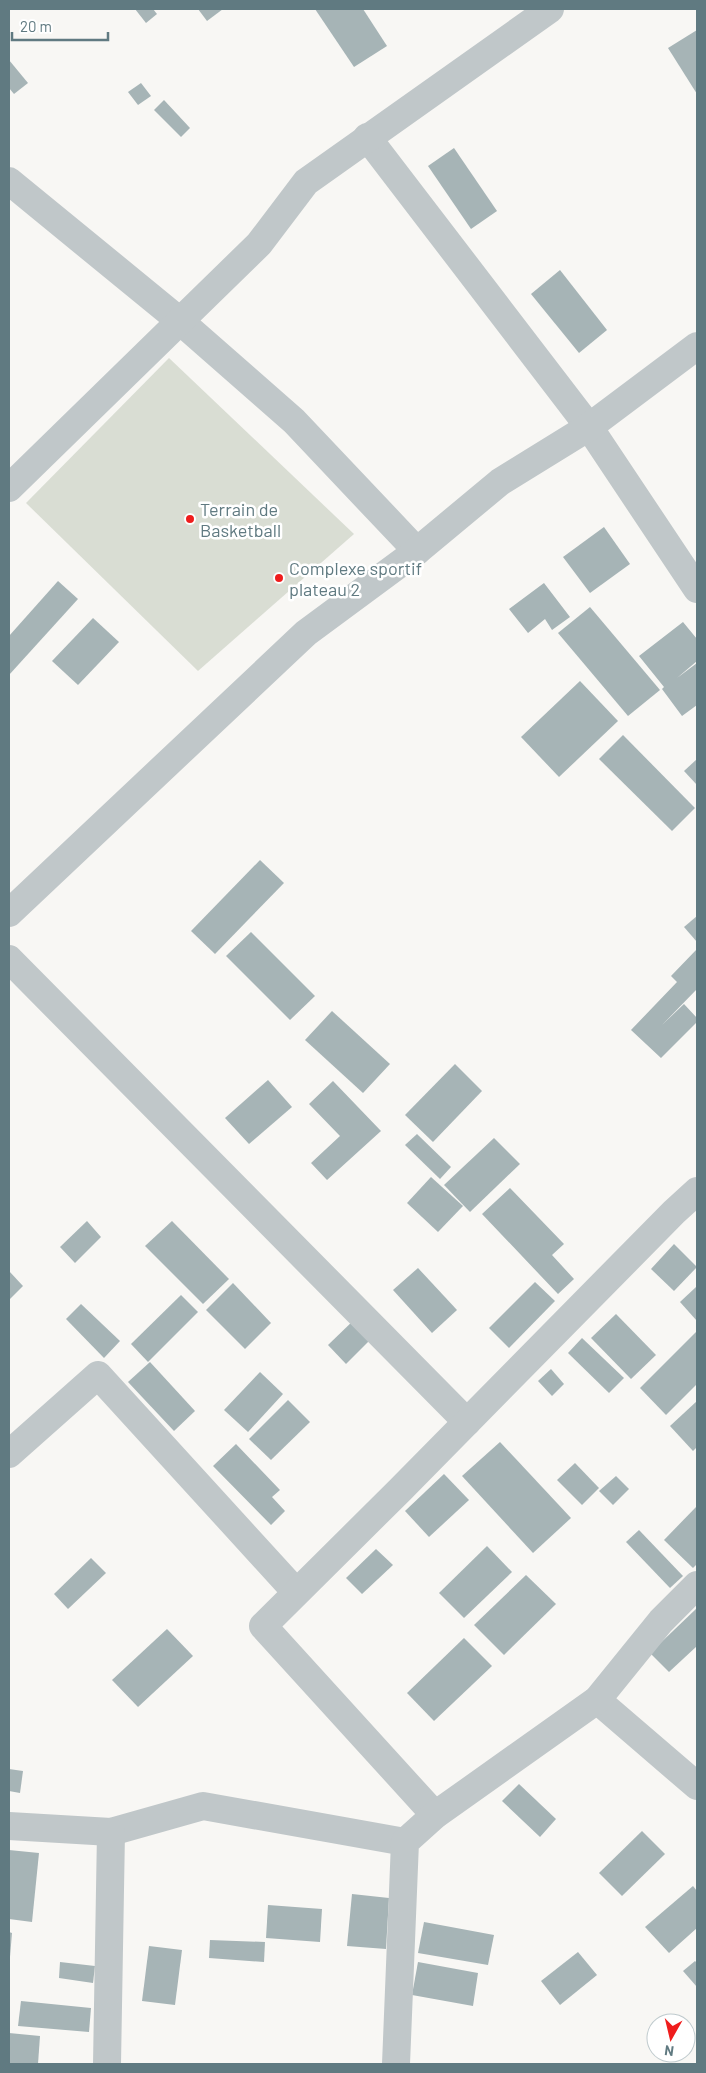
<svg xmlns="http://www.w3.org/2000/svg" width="706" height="2073" font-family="Barlow,sans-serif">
<rect width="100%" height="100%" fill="#f8f7f4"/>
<path fill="#d9ddd3" d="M169,358L354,534L198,671L26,503Z"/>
<g fill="#a6b4b6">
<path d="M135,9H153L157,14L146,23Z"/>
<path d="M198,9H223L207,21Z"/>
<path d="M315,9H363L387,46L354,67Z"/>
<path d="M697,30V94L668,48Z"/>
<path d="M9,60L28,83L14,94L9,88Z"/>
<path d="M141,83L151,96L138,105L128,92Z"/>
<path d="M164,100L190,128L181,137L154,110Z"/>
<path d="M454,148L497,211L471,229L428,166Z"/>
<path d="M560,270L607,330L579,353L531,294Z"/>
<path d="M604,527L630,564L590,593L563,557Z"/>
<path d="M58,581L78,599L9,675V636Z"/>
<path d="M544,583L570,617L552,630L545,619L528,633L509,609Z"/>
<path d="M590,607L660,690L628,716L558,633Z"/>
<path d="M93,618L119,642L78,685L52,661Z"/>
<path d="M683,622L697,639V661L677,678L697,663V705L682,716L662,689L664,687L639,656Z"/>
<path d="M580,681L618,721L559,777L521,737Z"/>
<path d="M623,735L695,808L672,831L599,759Z"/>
<path d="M697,759V785L684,771Z"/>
<path d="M260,860L284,883L215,954L191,931Z"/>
<path d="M697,916V942L684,927Z"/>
<path d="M251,932L315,996L290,1020L226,956Z"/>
<path d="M697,949V989L662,1025L684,1004L697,1018V1022L661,1058L631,1030L677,982L671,976Z"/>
<path d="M332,1011L390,1064L363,1093L305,1040Z"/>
<path d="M455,1064L482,1091L433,1142L405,1115Z"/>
<path d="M268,1080L292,1107L249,1144L225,1118Z"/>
<path d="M333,1081L381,1131L327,1180L311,1163L340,1136L309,1104Z"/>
<path d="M417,1134L451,1167L440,1179L405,1145Z"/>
<path d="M494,1138L520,1164L470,1212L444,1185Z"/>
<path d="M431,1177L463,1206L438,1232L407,1203Z"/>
<path d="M510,1188L564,1244L552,1255L574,1279L558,1294L482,1214Z"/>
<path d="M87,1221L101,1237L75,1263L60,1247Z"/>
<path d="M172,1221L229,1279L203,1304L145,1246Z"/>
<path d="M674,1244L697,1267L674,1291L651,1269Z"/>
<path d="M418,1268L457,1310L432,1333L393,1290Z"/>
<path d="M9,1271L23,1286L9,1300Z"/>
<path d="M535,1282L555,1301L509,1348L489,1328Z"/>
<path d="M233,1283L271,1323L245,1349L206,1310Z"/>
<path d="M696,1287L697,1288V1321L680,1302Z"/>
<path d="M181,1295L198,1312L148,1362L131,1344Z"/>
<path d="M81,1304L120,1341L104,1358L66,1319Z"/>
<path d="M616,1314L656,1355L631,1379L591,1338Z"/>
<path d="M356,1318L374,1336L346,1364L328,1345Z"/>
<path d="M697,1331V1384L666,1415L640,1388Z"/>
<path d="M582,1338L624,1378L609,1393L568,1353Z"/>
<path d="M150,1362L195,1411L174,1431L128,1382Z"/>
<path d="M551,1369L564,1384L552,1396L538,1381Z"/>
<path d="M260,1372L283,1394L248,1432L224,1410Z"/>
<path d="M288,1400L310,1422L271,1460L249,1439Z"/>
<path d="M697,1401V1447L693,1451L670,1426Z"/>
<path d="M500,1442L571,1518L533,1553L462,1476Z"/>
<path d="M236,1444L280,1490L272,1497L285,1511L271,1525L213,1466Z"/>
<path d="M575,1463L599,1488L582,1505L557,1480Z"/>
<path d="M444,1474L469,1500L429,1537L405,1511Z"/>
<path d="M616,1476L629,1489L613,1505L599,1491Z"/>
<path d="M697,1506V1564L693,1568L664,1540Z"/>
<path d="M639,1530L683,1576L670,1588L626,1542Z"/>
<path d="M487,1546L512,1572L464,1618L439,1593Z"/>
<path d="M376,1549L393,1565L362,1594L346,1578Z"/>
<path d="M91,1558L106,1573L68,1609L54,1594Z"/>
<path d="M526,1575L556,1604L504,1655L474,1625Z"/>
<path d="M697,1608V1646L669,1672L650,1653Z"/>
<path d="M167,1629L193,1656L138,1707L112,1680Z"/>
<path d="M464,1638L492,1666L434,1721L407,1693Z"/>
<path d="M9,1769L23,1771L20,1793L9,1791Z"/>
<path d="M519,1784L556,1819L540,1837L502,1801Z"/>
<path d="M642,1831L665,1854L622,1896L599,1873Z"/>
<path d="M9,1850L39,1853L32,1922L9,1919Z"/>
<path d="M693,1886L697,1891V1928L669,1953L645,1927Z"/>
<path d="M352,1894L389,1898L386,1949L347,1946Z"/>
<path d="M268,1905L322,1909L320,1942L266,1938Z"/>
<path d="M424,1922L494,1935L488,1965L418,1953Z"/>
<path d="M9,1932L12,1933L10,1957H9Z"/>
<path d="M210,1940L265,1942L264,1962L209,1958Z"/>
<path d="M149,1946L182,1950L175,2005L142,2001Z"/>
<path d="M578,1952L597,1975L560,2005L541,1981Z"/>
<path d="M695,1961L697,1963V1987L683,1971Z"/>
<path d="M60,1962L95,1966L93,1983L59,1978Z"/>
<path d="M418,1962L478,1973L473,2006L412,1995Z"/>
<path d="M21,2001L91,2008L89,2032L18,2026Z"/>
<path d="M9,2033L40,2036L38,2064H9Z"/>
</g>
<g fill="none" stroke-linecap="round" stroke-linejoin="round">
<g stroke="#c0c7c9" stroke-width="28">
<path d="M367,137L589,427L697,589"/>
<path d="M9,181L180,321L294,421L417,551"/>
<path d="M9,488L259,244L306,182L550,9"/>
<path d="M9,913L306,633L417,551L500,482L589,427L697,346"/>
<path d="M9,959L467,1422"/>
<path d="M9,1454L98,1375L296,1592"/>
<path d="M597,1700L697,1786"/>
<path d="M435,1815L263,1626L400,1490L674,1212L697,1191"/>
<path d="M9,1826L111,1832L203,1806L405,1842"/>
<path d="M107,2064L111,1832"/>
<path d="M396,2064L405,1842L435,1815L597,1700L661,1621L697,1585"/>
</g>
</g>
<g fill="#ef1d1d" stroke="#fff" stroke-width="2">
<circle cx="190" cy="519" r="5"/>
<circle cx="279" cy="578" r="5"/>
</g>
<g text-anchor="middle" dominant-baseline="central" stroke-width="5" stroke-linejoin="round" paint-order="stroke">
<g font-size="18" fill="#607a81" stroke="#fff" text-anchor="start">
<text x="200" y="509">Terrain de<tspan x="200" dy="21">Basketball</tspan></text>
<text x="289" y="568">Complexe sportif<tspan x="289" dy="21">plateau 2</tspan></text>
</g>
</g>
<rect width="706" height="2073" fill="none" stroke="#607a81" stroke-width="20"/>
<g transform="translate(671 2038) rotate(188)"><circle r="24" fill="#ffffff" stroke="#bfcacd"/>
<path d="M0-4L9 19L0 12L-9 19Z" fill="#ef1d1d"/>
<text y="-8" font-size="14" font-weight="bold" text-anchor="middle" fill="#607a81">N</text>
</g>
<path d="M12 32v8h96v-8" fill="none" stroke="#607a81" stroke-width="2.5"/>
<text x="20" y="32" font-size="15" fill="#607a81" stroke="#ffffff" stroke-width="4" paint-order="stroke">20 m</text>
</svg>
